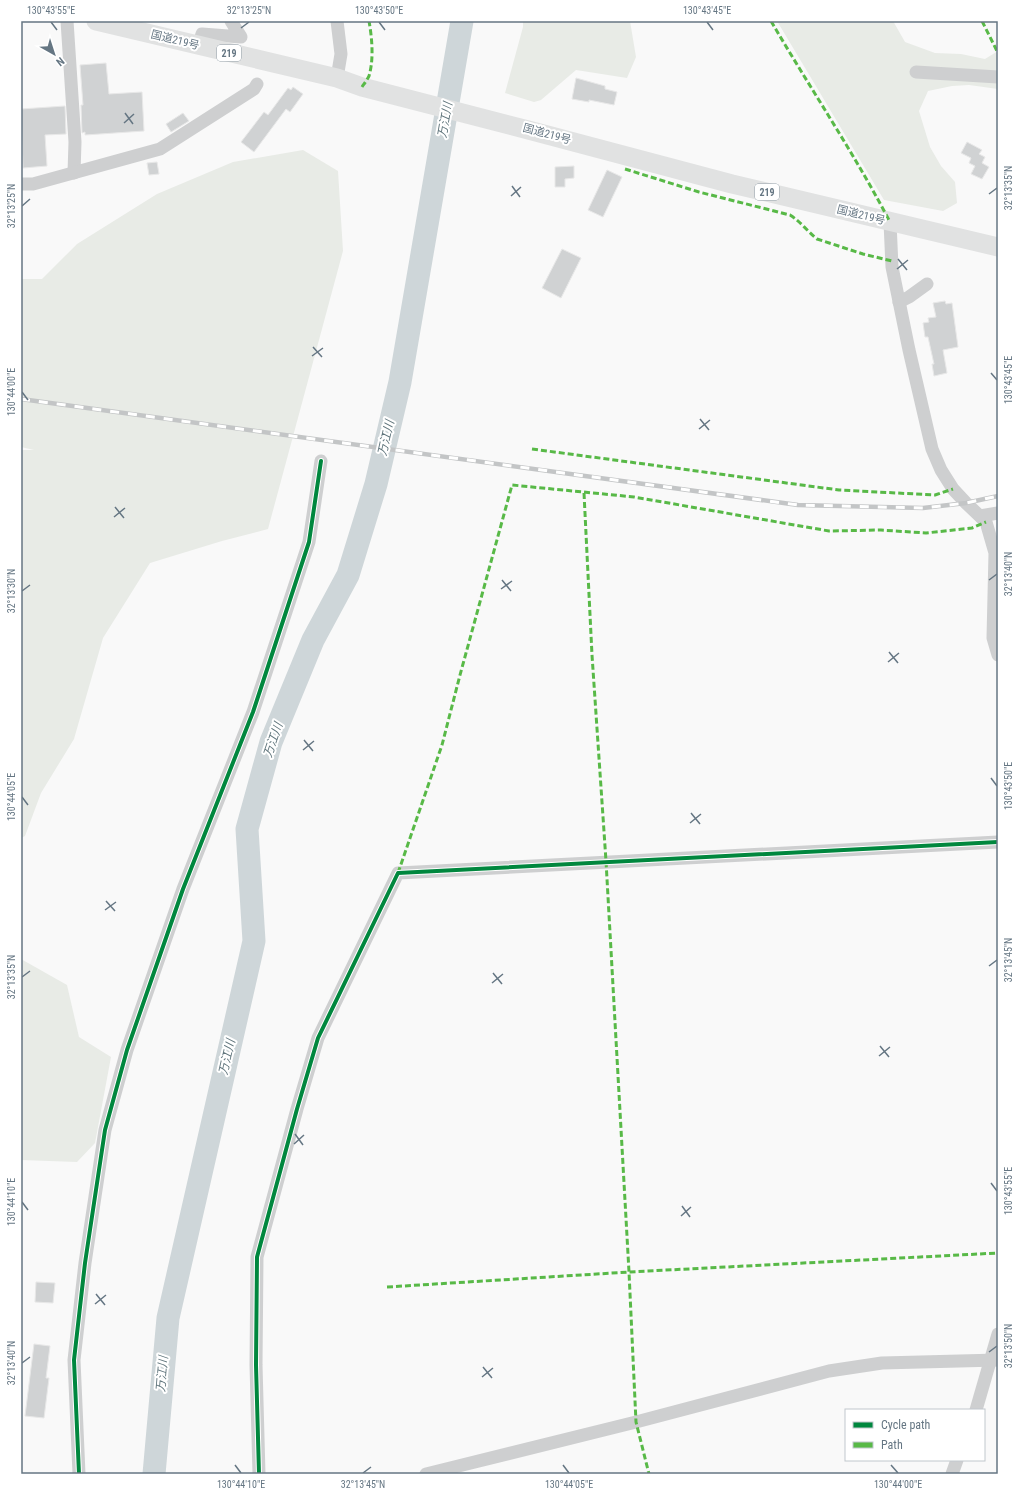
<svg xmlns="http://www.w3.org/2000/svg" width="1019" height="1495" font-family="'Roboto Condensed','Noto Sans JP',sans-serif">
<rect width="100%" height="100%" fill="#f9f9f9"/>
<g fill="#e8ebe6">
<path d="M523,21H630L636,57L627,78L576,70L541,100L534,102L505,93L523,27Z"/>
<path d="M777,21H893L905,42L935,53L961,54L985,59L998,51V89L969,85L952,86L928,91L919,111L930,147L941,166L955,182L957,203L943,211L884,200Z"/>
<path d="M303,150L338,171L343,251L268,529L222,541L150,563L103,638L74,739L41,793L25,836L21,838V450H34L21,447V279H42L77,244L157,194L233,162Z"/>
<path d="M21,959L67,985L79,1037L111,1057L95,1143L77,1162L21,1160Z"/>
</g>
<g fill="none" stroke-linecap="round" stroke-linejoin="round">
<path stroke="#ced6d9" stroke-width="23" d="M154,1474L168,1318L254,941L247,829L271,742L313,640L348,575L376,484L400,382L462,21"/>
</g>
<g fill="#d0d2d3" stroke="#e8e8e8">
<path d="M106,63L109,94L142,92L144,131L85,135V132L82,133L81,105H83L80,65Z"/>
<path d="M576,78L605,86V89L617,92L614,105L589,100V102L572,99Z"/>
<path d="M293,87L303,94L290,112L286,109L254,152L241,142L264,112L268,115L288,88L291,90Z"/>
<path d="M65,106L66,134L45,135L47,166L23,168L21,109Z"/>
<path d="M183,113L189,121L171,132L166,124Z"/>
<path d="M967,142L982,150L979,154L985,157L982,163L989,167L982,179L971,174L975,166L969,163L971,158L961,153Z"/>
<path d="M157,162L159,174L149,175L147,163Z"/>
<path d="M574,166V178L565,179V187H555V167Z"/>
<path d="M607,170L622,177L603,217L588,210Z"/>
<path d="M562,249L581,258L561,298L542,288Z"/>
<path d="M945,301L946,304L952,303L958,347L943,350L947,373L934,376L932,364H934L928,337H925L923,323L929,322L928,318L936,317L933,303Z"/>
<path d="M36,1282L55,1283L53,1303L35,1302Z"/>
<path d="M34,1344L50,1346L46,1378H49L44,1418L25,1416Z"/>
</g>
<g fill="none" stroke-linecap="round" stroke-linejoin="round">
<g stroke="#cecfd0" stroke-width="13">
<path d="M67,21L75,142L74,173"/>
<path d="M337,21L341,54L337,78"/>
<path d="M198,46L202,34L241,37L231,21"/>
<path d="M916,72L998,77"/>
<path d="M21,184H33L160,149L254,89L257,84"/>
<path d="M890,222L892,267L909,350L932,449L941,470L953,489L966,503L986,522L995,553L993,638L998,655"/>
<path d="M899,302L909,297L927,284"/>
<path d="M980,516L998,513"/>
<path d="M976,1410L998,1334"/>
<path d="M79,1474L74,1360L85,1263L105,1130L127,1050L183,889L253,712L309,542L321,461"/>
<path d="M259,1474L256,1365L257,1257L297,1109L318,1038L398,873L998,842"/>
<path d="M426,1474L636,1422L829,1371L882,1363L998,1360"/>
<path d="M952,1474L957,1460"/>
</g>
<path stroke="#e1e2e2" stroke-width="19" d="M96,21L337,78L362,87L536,132L732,184L998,247"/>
<g stroke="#c3c5c6" stroke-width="4.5">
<path id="rail" d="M21,399L798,505L923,508L966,503L998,496"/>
</g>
<use href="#rail" stroke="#fff" stroke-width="3" stroke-dasharray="9" stroke-linecap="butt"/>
<g stroke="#58b947" stroke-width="3" stroke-dasharray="6 3" stroke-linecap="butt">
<path d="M771,21C810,88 854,153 890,222"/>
<path d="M982,21L998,53"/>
<path d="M362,87C364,84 367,80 369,76C374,59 372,38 369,21"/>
<path d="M625,169L699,192L790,215C801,222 807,231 817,239L863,254L892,261"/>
<path d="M532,449L839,490L935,495L953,489"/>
<path d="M584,493L592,655L606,861L629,1272L636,1422L649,1474"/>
<path d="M398,873L442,745L460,675L512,485L634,497L829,531L881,530L926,533L972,528L986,522"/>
<path d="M387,1287L629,1272L998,1253"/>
</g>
<g stroke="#fff" stroke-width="6">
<g id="cycleway">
<path d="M79,1474L74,1360L85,1263L105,1130L127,1050L183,889L253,712L309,542L321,461"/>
<path d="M259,1474L256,1365L257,1257L297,1109L318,1038L398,873L998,842"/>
</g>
</g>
<use href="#cycleway" stroke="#00873e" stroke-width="4"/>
</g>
<path fill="none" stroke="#657683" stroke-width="1.5" d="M51,22L57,30M379,22L385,30M707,22L713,30M241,28L249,22M125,113L133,124M124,123L134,114M512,186L520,197M989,194L997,188M511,196L521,187M22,206L30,199M898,259L907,270M897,269L908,260M313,347L322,357M312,356L323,348M991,373L997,380M22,392L28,400M700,419L709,430M699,429L710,420M115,507L124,518M114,517L125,508M502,580L511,591M989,580L997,574M501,589L512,581M22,591L30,585M889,652L898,663M888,662L899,653M304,740L313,751M303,750L314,741M991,778L997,786M22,797L28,805M691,813L700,824M690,823L701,814M106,901L115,911M105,910L116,902M989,966L997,960M493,973L502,984M22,977L30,971M492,983L503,974M880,1046L889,1057M879,1056L890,1047M295,1134L303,1145M294,1144L304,1135M991,1183L997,1191M22,1202L28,1210M682,1206L690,1217M681,1216L691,1207M96,1294L105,1305M95,1304L106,1295M989,1352L997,1346M22,1363L30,1357M483,1367L492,1378M482,1377L493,1368M235,1465L241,1473M563,1465L569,1473M891,1465L898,1473M363,1473L371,1467"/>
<g text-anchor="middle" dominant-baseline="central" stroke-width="4" stroke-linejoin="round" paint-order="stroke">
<g fill="#fff" stroke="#939fa8" stroke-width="1">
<rect x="217" y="45" width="24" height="16" rx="3"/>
<rect x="755" y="184" width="24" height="16" rx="3"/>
</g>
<g font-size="10" font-weight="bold" fill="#657683">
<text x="229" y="53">219</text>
<text x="767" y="192">219</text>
</g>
<g font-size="11" fill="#657683" stroke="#fff">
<text transform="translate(175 40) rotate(14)">国道219号</text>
<text transform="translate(547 134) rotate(15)">国道219号</text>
<text transform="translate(861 215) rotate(14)">国道219号</text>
</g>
<g font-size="12" font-style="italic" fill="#60757c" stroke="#fff">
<text transform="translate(445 120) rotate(-80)">万江川</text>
<text transform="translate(386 438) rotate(-77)">万江川</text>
<text transform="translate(273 740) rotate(-71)">万江川</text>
<text transform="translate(227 1057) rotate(-77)">万江川</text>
<text transform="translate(162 1374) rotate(-85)">万江川</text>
</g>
</g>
<rect width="1019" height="1495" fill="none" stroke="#ffffff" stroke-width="44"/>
<rect x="845" y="1409" width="140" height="52" fill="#ffffff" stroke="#c1c8cd"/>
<rect x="853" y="1422" width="20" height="6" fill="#00873e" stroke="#c1c8cd"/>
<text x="881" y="1429" font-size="12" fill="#657683">Cycle path</text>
<rect x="853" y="1442" width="20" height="6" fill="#58b947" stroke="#c1c8cd"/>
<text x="881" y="1449" font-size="12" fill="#657683">Path</text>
<g transform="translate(54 54) rotate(141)" stroke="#ffffff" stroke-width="3" paint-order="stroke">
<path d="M0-3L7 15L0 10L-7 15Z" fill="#657683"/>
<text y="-6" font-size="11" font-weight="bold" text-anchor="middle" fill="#657683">N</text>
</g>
<rect x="22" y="22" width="975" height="1451" fill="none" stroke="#657683" stroke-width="1.5"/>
<g font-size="10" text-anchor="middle" fill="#657683">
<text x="51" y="14">130°43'55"E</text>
<text x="249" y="14">32°13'25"N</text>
<text x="379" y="14">130°43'50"E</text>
<text x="707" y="14">130°43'45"E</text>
<text transform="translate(1008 188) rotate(-90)" y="4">32°13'35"N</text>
<text transform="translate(11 206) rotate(-90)" y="4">32°13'25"N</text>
<text transform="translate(1008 380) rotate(-90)" y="4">130°43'45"E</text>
<text transform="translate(11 392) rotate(-90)" y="4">130°44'00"E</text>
<text transform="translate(1008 574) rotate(-90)" y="4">32°13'40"N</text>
<text transform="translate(11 591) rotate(-90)" y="4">32°13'30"N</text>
<text transform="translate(1008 786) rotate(-90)" y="4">130°43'50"E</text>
<text transform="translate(11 797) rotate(-90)" y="4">130°44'05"E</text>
<text transform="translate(1008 960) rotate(-90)" y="4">32°13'45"N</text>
<text transform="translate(11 977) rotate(-90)" y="4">32°13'35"N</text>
<text transform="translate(1008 1191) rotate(-90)" y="4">130°43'55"E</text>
<text transform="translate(11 1202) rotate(-90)" y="4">130°44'10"E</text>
<text transform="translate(1008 1346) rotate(-90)" y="4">32°13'50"N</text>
<text transform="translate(11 1363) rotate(-90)" y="4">32°13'40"N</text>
<text x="241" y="1488">130°44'10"E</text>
<text x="363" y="1488">32°13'45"N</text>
<text x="569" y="1488">130°44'05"E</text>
<text x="898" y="1488">130°44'00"E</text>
</g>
</svg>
